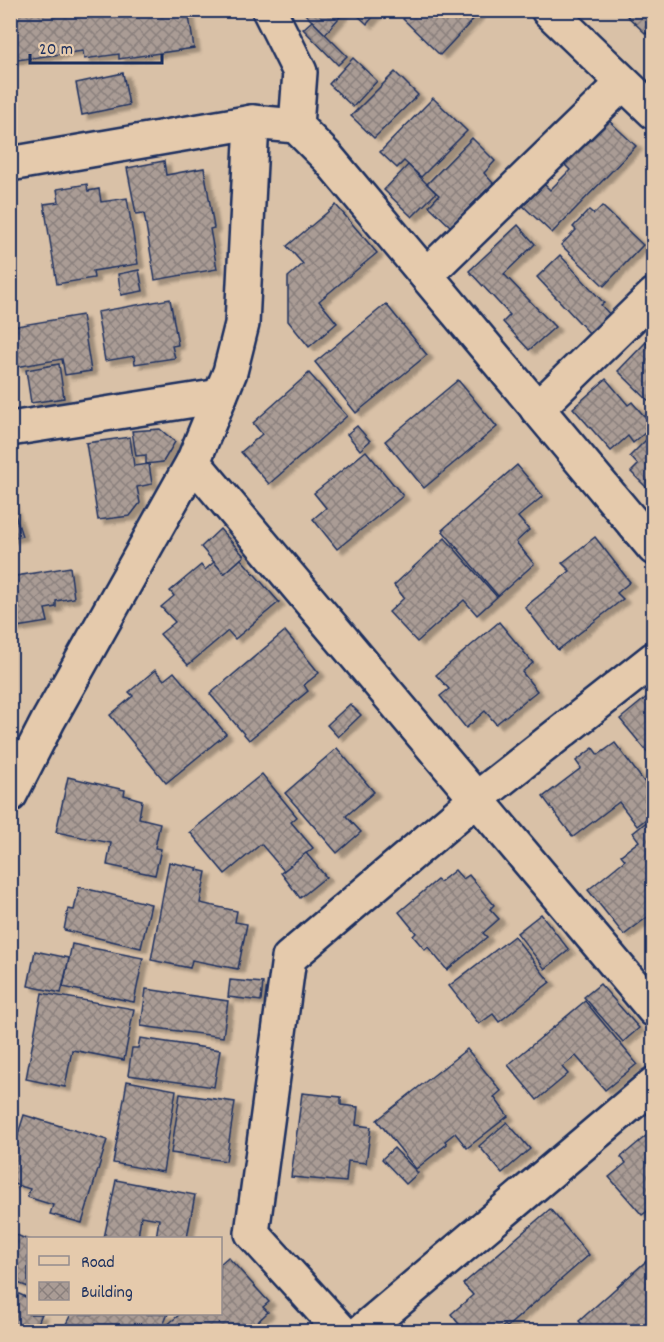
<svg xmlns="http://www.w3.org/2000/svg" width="664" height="1342" font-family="Dekko,sans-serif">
<defs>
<pattern id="building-cross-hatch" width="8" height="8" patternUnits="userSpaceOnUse" patternTransform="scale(1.5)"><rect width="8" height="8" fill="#aa9c95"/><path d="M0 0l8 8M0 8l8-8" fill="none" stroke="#8a807d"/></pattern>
<filter id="shadow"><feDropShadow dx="6" dy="4" stdDeviation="1.5" flood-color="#0004"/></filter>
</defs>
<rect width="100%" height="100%" fill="#d9c1a7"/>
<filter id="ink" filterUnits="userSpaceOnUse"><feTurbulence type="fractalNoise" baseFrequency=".0167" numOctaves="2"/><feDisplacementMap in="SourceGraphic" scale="12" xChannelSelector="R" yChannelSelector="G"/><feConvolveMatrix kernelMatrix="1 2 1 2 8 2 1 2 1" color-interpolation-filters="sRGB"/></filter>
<g filter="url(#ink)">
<g fill="url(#building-cross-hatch)" stroke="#1b2f5e" stroke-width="1.5" filter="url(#shadow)">
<path d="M10,10H188L194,48L119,59V54L84,59L83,51L10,61Z"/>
<path d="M301,10H346L325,34Z"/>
<path d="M352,10H379L367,24Z"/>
<path d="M411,10H482L440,55L403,19Z"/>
<path d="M621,10H654V25L646,34Z"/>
<path d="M312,21L347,56L338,65L303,29Z"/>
<path d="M353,58L377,81L353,107L329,84Z"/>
<path d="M395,72L418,95L374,138L351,116Z"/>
<path d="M123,73L129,105L82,115L76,83Z"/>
<path d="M433,98L467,131L421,177L404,161L397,168L380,152Z"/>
<path d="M607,119L636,146L552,233L523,206L544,184L550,190L570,170L564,164Z"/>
<path d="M472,138L495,161L484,173L493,183L451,227L429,206L439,195L427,184Z"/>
<path d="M164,161L166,175L204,168L214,228L210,229L217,269L155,280L144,213L136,214L127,168Z"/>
<path d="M408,165L436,193L412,217L384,190Z"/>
<path d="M87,184L88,191L99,189L101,202L127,198L138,264L93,271L94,278L57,284L44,204L59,202L57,189Z"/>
<path d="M336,205L377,253L319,301L337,323L309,347L288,321V277L303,264L287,246Z"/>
<path d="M602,206L643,245L604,286L561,245L576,230L573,227L589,210L594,214Z"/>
<path d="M518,225L535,244L504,274L555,327L529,350L503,322L510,315L469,271Z"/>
<path d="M560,255L604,303L601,305L612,317L592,336L537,277Z"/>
<path d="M139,270L143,291L121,295L118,274Z"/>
<path d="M170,299L178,345L172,346L175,358L135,364L134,356L105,361L97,312Z"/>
<path d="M386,304L427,355L356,413L315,362Z"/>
<path d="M82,315L91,371L65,375L62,359L16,367L10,327Z"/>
<path d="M653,341L654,342V406L618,371L646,342L648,345Z"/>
<path d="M59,364L64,398L31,403L26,370Z"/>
<path d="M309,373L347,416L269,484L241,452L262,434L253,423Z"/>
<path d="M606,379L628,405L632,402L653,426L633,443L628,436L611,451L573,408Z"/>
<path d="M458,380L497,427L424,488L385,441Z"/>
<path d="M357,426L370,441L360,450L347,434Z"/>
<path d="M160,429L175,442L163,462L146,464V455L136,456L132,431Z"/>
<path d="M654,432V495L631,472L638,465L630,456Z"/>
<path d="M130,437L134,466L149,464L152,484L137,487L140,503L130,516L98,520L86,443Z"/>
<path d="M366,451L403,496L337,549L313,519L326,508L314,493Z"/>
<path d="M517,465L543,496L518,517L529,530L516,542L534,564L498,596L442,530Z"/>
<path d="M10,499L22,536L10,539Z"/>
<path d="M220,529L244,556L224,574L201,547Z"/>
<path d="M595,537L630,582L617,593L623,599L558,650L525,607L570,571L562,563Z"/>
<path d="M445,538L497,597L477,615L464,600L417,642L389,612L404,598L394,585Z"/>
<path d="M241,559L279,602L235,639L228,631L188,665L160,634L175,622L161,607L174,596L170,591L201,565L205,570L214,562L224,574Z"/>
<path d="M70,567L74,598L56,601V607L45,609L48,622L10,628V577Z"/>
<path d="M499,622L533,663L522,672L537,691L496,724L485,711L466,728L440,696L449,689L436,675Z"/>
<path d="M285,631L319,673L304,685L308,691L249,740L210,694Z"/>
<path d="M155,670L164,680L174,672L226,734L166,783L110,715L133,696L129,692Z"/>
<path d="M654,691V760L620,719Z"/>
<path d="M350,704L361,715L338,737L327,725Z"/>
<path d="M615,743L654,795V813L637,826L619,802L573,837L543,797L581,768L576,761L593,748L598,755Z"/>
<path d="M337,748L374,792L346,816L361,832L337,853L285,793Z"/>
<path d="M262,774L297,817L291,822L313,848L284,871L261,844L225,874L190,832Z"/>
<path d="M68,777L125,790L124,795L142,800L139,818L160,823L155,848L161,849L155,875L107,865L111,843L56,832Z"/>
<path d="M654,816V912L624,935L588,890L625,860L621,855L639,841L633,833Z"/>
<path d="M306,853L326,877L300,898L281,873Z"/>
<path d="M169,862L198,868L197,870L206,872L200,903L237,911L235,922L247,924L238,969L192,960L190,968L151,960Z"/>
<path d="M455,870L463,879L469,875L494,905L490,909L499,919L483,933L487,937L447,970L428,947L425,950L413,936L416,933L399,912L437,880L440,882Z"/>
<path d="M79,887L151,904L141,948L64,930L68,909L74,910Z"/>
<path d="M541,914L569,950L545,969L517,933Z"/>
<path d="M514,936L550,982L499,1022L493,1014L479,1024L449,986Z"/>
<path d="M72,944L143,958L134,1002L63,987Z"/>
<path d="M35,951L69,958L61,993L28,986Z"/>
<path d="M230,980L263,983L261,1001L228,997Z"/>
<path d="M600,984L639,1028L623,1042L584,997Z"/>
<path d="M146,989L228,1001L223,1037L141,1026Z"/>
<path d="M42,993L134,1009L124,1060L72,1050L65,1087L26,1079Z"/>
<path d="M585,1001L637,1064L605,1090L576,1056L562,1067L568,1074L537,1100L508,1065Z"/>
<path d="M140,1038L220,1050L214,1087L128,1075L132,1048H138Z"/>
<path d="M467,1049L501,1091L494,1097L508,1116L467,1148L455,1133L445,1141L447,1144L416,1169L377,1120Z"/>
<path d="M127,1081L176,1090L163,1172L113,1163Z"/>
<path d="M302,1093L341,1097V1105L358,1107L356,1125L371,1127L366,1163L348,1161L346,1182L291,1177Z"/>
<path d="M180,1094L235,1102L226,1161L171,1153Z"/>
<path d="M24,1115L107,1140L82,1223L50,1214L53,1205L27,1197L30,1189L10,1183V1137L11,1135L17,1137Z"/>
<path d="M507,1122L530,1149L502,1173L479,1146Z"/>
<path d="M654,1129V1206L642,1215L609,1177L626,1163L621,1157Z"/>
<path d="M394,1148L418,1173L406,1184L382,1159Z"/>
<path d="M116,1180L195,1195L187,1238H156L159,1219L141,1216L138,1238H104Z"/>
<path d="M550,1209L589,1255L507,1327L505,1325L497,1332H465L451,1314L473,1295L463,1284Z"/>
<path d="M10,1232L28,1240V1287L10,1280Z"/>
<path d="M652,1256L654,1332H589L579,1321Z"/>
<path d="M228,1257L269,1302L263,1307L268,1312L247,1332H171L166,1326L180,1314H220V1264Z"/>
<path d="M10,1290L28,1298V1314H42L34,1332H10Z"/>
<path d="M71,1314H168L160,1332H62Z"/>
</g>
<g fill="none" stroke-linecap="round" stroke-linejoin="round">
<g stroke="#1b2f5e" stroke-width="38">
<g id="minor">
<path d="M269,10L300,72L296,126"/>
<path d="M548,10L654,112"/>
<path d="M10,164L252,122L296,126L328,158L654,548"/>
<path d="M426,275L623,83"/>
<path d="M537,409L654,295"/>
<path d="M10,429L220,396"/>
<path d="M193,462L654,1010"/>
<path d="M10,795L48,721L193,462L230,372L242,324L252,122"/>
<path d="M342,1332L252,1233L289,958L475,800L654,659"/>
<path d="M361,1332L654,1084"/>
</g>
</g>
<use href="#minor" stroke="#e5caac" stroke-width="33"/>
</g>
</g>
<rect width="664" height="1342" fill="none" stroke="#e5caac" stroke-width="36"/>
<rect x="18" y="18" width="628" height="1306" fill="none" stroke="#1b2f5e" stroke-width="2" filter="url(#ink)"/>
<rect x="27" y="1237" width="195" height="78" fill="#e5caac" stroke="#948c8d" stroke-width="1.5"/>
<rect x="39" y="1256" width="30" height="9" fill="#e5caac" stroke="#948c8d" stroke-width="1.5"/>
<text x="81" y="1267" font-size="18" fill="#1b2f5e">Road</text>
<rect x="39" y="1282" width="30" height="18" fill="url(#building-cross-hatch)" stroke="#948c8d" stroke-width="1.5"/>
<text x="81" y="1297" font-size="18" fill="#1b2f5e">Building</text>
<path d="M30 54v9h132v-9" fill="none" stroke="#1b2f5e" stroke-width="3"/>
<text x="39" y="54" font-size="18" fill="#1b2f5e" stroke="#e5caac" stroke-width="4.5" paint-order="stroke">20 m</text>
</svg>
